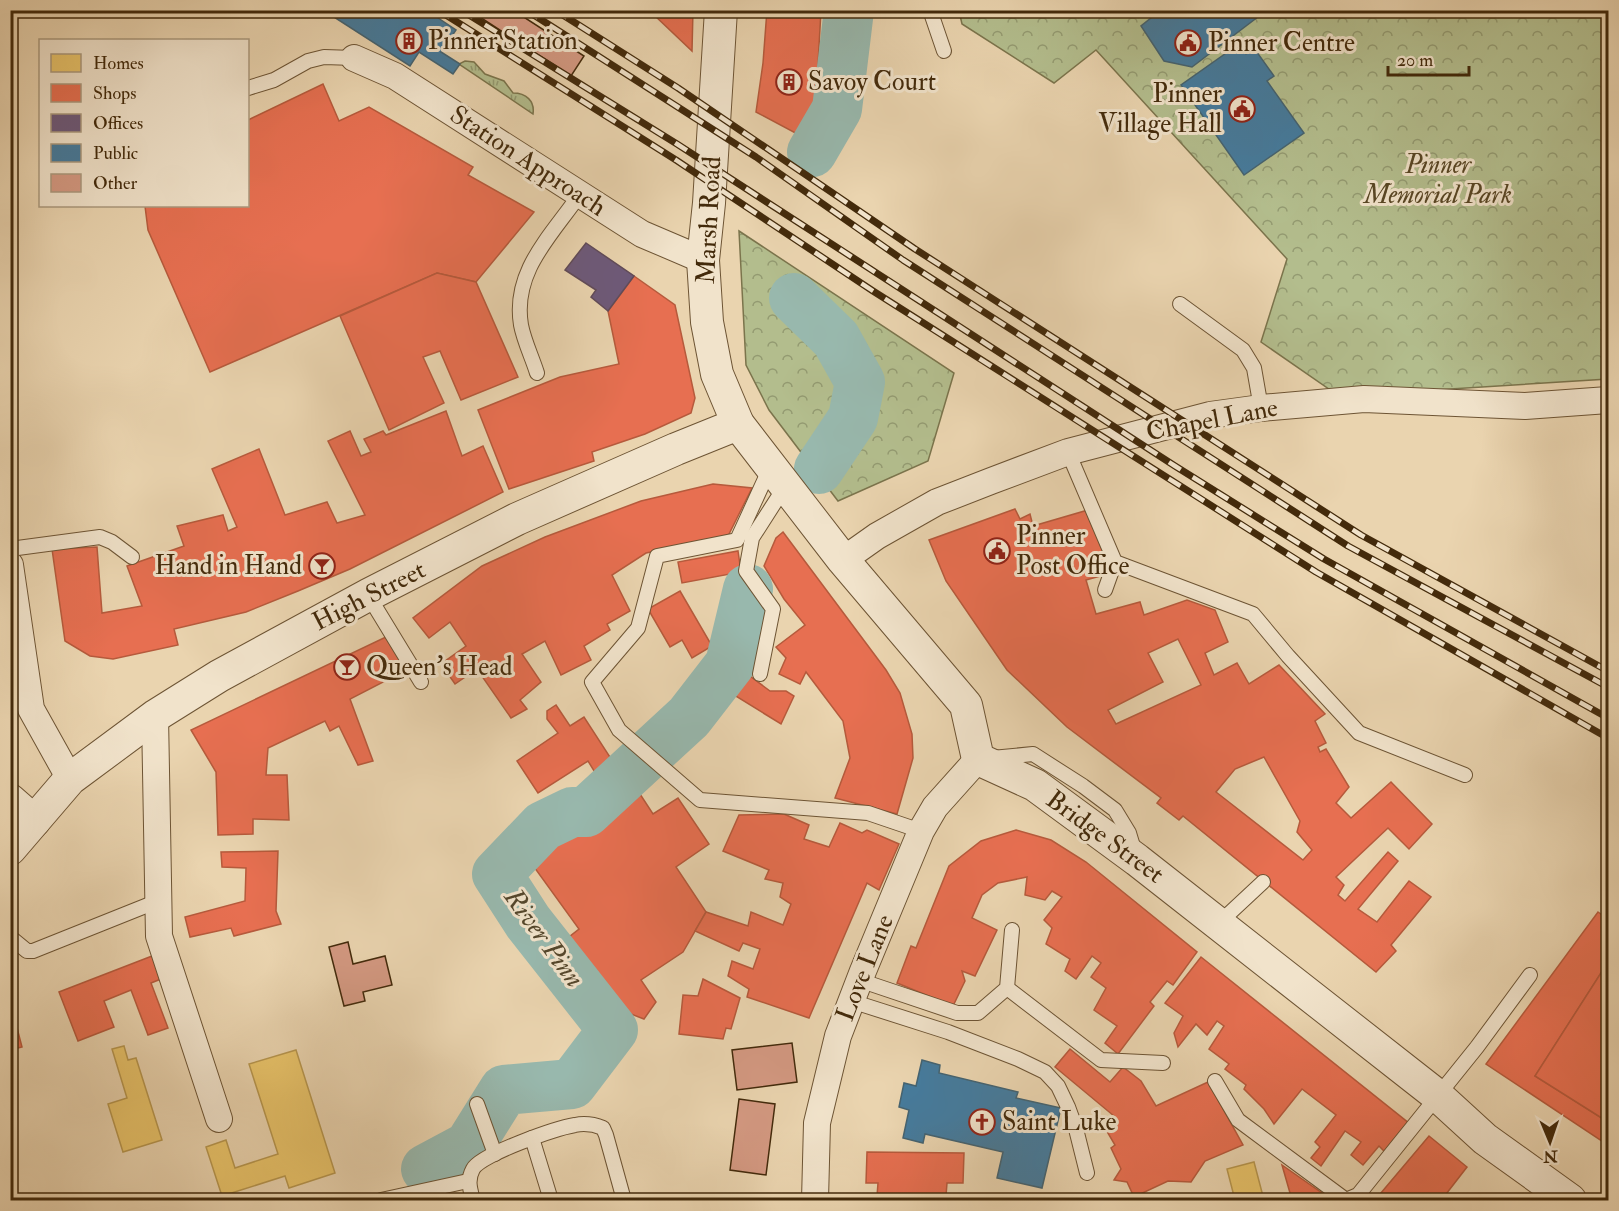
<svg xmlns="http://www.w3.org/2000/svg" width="1619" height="1211" font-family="'IM FELL Double Pica',serif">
<defs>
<pattern id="grass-tufts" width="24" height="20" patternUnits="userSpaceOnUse" patternTransform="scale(1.5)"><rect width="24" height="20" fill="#b3bd8d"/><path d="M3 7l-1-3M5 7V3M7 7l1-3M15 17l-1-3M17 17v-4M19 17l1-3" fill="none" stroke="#939a71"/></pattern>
<pattern id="park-crowns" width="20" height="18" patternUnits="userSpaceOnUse" patternTransform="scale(1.5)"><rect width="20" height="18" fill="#b3bd8d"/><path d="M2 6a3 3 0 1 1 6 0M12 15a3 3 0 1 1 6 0" fill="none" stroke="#939a71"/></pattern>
</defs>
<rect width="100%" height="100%" fill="#ead4af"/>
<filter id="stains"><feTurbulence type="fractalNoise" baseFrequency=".00333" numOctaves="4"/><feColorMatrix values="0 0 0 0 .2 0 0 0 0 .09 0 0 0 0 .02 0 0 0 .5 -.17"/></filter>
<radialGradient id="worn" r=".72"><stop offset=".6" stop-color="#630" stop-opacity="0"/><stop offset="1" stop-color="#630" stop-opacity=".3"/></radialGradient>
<path fill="url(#grass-tufts)" stroke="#7b744c" stroke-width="1.5" d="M465,61L474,62L485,74L504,81L513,93C526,93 535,101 533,114L459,64Z"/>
<g fill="url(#park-crowns)" stroke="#7b744c" stroke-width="1.5">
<path d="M959,11H1608V379L1339,396L1261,342L1287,259L1096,50L1054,83L962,24Z"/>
<path d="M739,231L954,373L928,461L838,501L769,410L746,365Z"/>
</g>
<g fill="#e9c46a" stroke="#b7964e" stroke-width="1.5">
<path d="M124,1046L128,1060L136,1058L162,1140L123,1152L108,1104L127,1098L112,1049Z"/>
<path d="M296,1050L335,1173L289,1188L285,1176L222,1196L206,1147L226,1140L235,1168L278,1154L249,1064Z"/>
<path d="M1254,1162L1264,1200H1235L1227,1169Z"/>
</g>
<g fill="#e76f51" stroke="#b65a3c" stroke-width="1.5" fill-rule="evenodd">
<path d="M654,10H693L692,51L653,14Z"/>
<path d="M767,10H821L816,101L801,136L756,112L763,63Z"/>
<path d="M323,84L339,121L369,107L473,167L468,175L534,212L476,282L437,273L210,372L148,230L145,206H248V120Z"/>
<path d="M437,273L476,282L518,377L461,400L440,351L423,357L444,403L389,430L340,316Z"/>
<path d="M634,276L675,305L695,398L691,413L645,434L592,452L594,461L509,489L478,410L560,377L619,364L608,311Z"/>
<path d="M446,411L462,456L483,446L503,492L350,569L298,591L246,612L174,629L178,645L113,659L90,656L65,641L52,549L97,547L102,613L142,606L127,566L184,546L177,526L223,515L228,531L237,527L212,469L259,449L285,515L327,502L337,523L365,515L328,441L350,431L361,456L371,452L364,439L383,431L386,435Z"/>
<path d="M713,484L752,488L728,536L646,553L612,575L630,611L607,624L610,630L584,646L591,660L561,675L545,641L522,654L541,682L520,700L527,709L511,718L477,669L455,684L441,664L466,646L450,622L429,638L413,618L482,566L545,537L641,501Z"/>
<path d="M1015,509L1020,519L1030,514L1033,526L1088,510L1108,562L1100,566L1104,575L1086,580L1096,614L1140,602L1144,615L1187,600L1215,610L1228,642L1205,653L1214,675L1237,663L1249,684L1279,665L1325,714L1315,721L1326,743L1318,747L1320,752L1326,749L1349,787L1336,803L1351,818L1391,782L1432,824L1409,849L1388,828L1336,877L1344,885L1338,895L1345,901L1388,852L1398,861L1358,909L1377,922L1409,881L1431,897L1391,945L1396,951L1376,972L1183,816L1179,820L1157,803L1161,798L1067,727L1007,670L946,581L929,540ZM1178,639L1201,685L1116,724L1108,710L1163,682L1148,653ZM1264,757L1300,821L1297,832L1312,850L1303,860L1216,792L1235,769Z"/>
<path d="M783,532L886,670L900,693L912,734L913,758L897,814L835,798L850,758L843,721L806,672L800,684L779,674L786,658L776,647L805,625L784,599L764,566L776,538Z"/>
<path d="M738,551L741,572L682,583L678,562Z"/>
<path d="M680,591L712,646L692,658L682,640L670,647L648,609Z"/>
<path d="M390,635L400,662L386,669L391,678L350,699L373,761L358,765L339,726L330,731L325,721L268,748L266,775H287L289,820L253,819V834L218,835L216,772L191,730Z"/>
<path d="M739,668L770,691H786L794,696L781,724L726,690Z"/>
<path d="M556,705L570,726L584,717L617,768L599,779L588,761L538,793L517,761L558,733L547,719V711Z"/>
<path d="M638,791L653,814L678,798L709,844L676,867L706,912L683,952L641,980L656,1002L644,1019L623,1011L569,937L579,929L529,860Z"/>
<path d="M784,814L809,825L804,839L829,847L840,823L862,833L867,830L899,844L879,890L867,883L809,1018L747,997L749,989L728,976L732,961L753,969L760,949L743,943L739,951L695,931L706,912L748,926L751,912L783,925L791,904L780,897L783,883L765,879L769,870L723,851L739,815Z"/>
<path d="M1016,830L1051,840L1086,862L1197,952L1173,985L1167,981L1150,1002L1154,1006L1118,1054L1105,1043L1117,1026L1094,1010L1106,988L1091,977L1101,963L1092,956L1076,979L1065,971L1070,959L1046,944L1052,928L1044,920L1062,897L1052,891L1045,900L1025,895L1027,877L998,883L982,895L972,918L997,930L975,976L962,971L965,981L953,1006L897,983L911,946L916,948L949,866L981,841Z"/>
<path d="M278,851L276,911L281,924L234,936L231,928L190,937L185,917L245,901L246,868L222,867L221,852Z"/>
<path d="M1598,912L1608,919V962L1535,1076L1608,1122V1145L1486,1064Z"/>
<path d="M152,956L161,979L151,983L168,1028L148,1035L131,990L104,1001L114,1027L78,1041L59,992Z"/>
<path d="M1201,957L1410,1124L1387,1154L1379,1146L1363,1165L1351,1155L1361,1142L1345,1131L1321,1166L1311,1158L1320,1147L1315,1142L1336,1115L1302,1089L1274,1124L1264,1109L1244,1089L1246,1085L1225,1069L1229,1064L1209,1049L1224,1026L1217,1021L1207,1035L1196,1024L1178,1047L1174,1033L1183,1016L1165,1003Z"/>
<path d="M1608,962V1122L1535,1076Z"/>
<path d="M703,979L740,998L731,1029L726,1028L723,1039L679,1034L683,995L698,996Z"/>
<path d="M10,1001L22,1047L10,1050Z"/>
<path d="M1070,1049L1110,1082L1123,1067L1141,1081L1156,1106L1208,1082L1243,1145L1205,1161L1191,1182L1168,1181L1134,1197L1127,1182L1114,1180L1121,1169L1111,1148L1115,1145L1105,1128L1114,1116L1055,1067Z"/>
<path d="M1429,1136L1467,1167L1443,1198L1460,1200H1375Z"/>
<path d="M867,1152L964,1153L963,1183H947L946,1196H877L878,1183H866Z"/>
<path d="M1282,1165L1332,1200H1292Z"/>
</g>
<path fill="#6d597a" stroke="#604b59" stroke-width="1.5" d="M586,243L634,276L608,311L591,297L596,290L565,270Z"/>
<g fill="#457b9d" stroke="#446371" stroke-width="1.5">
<path d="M323,10H426L456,30L441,52L460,64L453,74L419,52L410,66Z"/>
<path d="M1161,10H1267L1192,67L1164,61L1141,26Z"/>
<path d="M1239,44L1246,54L1254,48L1274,76L1267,81L1304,133L1244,175L1181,85Z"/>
<path d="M922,1060L940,1065L939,1073L1018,1092L1016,1098L1061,1108L1042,1188L997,1178L1003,1152L925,1134L923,1143L903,1138L909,1110L899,1107L904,1083L916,1086Z"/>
</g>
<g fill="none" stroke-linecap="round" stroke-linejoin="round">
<path stroke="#767f6c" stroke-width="8" d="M426,1169L436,1200"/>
<g stroke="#98b8ad" stroke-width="50">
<path d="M812,152L837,109L849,10"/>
<path d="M794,298L836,339L860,382L853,418L819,469"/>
<path d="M426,1169L469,1146L504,1090L572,1084L613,1030L528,922L497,874L543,826L572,812H586L689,717L730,664L748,589"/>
</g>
</g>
<g fill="#d49982" stroke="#432a0b" stroke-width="1.5">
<path d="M469,10H513L584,56L571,76Z"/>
<path d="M348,942L353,964L385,956L392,985L363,992L365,1001L344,1006L329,947Z"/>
<path d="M792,1043L797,1082L737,1090L732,1050Z"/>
<path d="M739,1099L775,1104L766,1175L730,1170Z"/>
</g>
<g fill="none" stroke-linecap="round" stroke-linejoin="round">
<g stroke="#6d5434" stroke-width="16">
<g id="service">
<path d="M930,10L944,51"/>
<path d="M248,88L274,80L308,61L324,57L354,58"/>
<path d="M1180,304L1243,350L1254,368L1261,408"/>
<path d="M537,373C532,357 524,341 521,325C512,271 552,235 580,194"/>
<path d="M1068,452L1115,562L1253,614L1288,656L1359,733L1465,775"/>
<path d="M770,468L737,540L657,556L638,628L592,682L619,730L700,800L868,813L921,831"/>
<path d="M10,549L100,537L112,542L132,557"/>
<path d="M1105,590L1115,562"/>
<path d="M368,595L421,682"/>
<path d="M760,674L773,609L746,571L752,538L786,485"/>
<path d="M992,758L1033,754L1083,786L1115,810L1129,833L1135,853"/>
<path d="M1219,923L1263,882"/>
<path d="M10,937L27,951H33L158,901"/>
<path d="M859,980L957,1013H978L1007,988L1012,930"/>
<path d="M1007,988L1101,1060L1163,1063"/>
<path d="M851,1001L948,1032L1018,1059L1045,1072L1058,1086L1068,1107L1076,1129L1087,1173"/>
<path d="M1215,1081L1238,1120L1346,1200L1358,1195L1477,1047L1530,975"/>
<path d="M477,1104L495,1154"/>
<path d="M532,1138L551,1200"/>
<path d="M381,1200L468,1181"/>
<path d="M473,1200C470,1189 467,1180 473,1169C481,1154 557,1128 575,1125C585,1123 593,1124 603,1128L606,1135L624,1200"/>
</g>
</g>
<g stroke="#6d5434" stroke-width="28">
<g id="minor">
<path d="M354,58L395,76L642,234L703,260"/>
<path d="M843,560L877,536L937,502L991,481L1068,452L1210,415L1261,408L1364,399L1525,406L1608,400"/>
<path d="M10,565L31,709L70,779"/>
<path d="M155,716L159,936L219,1119"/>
<path d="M815,1200L817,1123L838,1036L863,971L921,831L935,807L978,759"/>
</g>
</g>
<g stroke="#6d5434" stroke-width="34">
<g id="tertiary">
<path d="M721,10L709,203L703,260L707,322L717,374L738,424L843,560L966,705L978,759L1035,785L1137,860L1438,1096L1485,1139L1570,1200"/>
<path d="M10,800L34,821"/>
<path d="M10,849L70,779L155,716L219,676L368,595L517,519L676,449L738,424"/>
</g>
</g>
<use href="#service" stroke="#f1e3cb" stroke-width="14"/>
<use href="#minor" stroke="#f1e3cb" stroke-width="26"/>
<use href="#tertiary" stroke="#f1e3cb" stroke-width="32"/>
<g stroke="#432a0b" stroke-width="7">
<g id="rail">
<path d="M438,10L676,160L873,291L1316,572L1608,738"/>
<path d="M461,10L677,144L1175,466L1324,559L1608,718"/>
<path d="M526,10L756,157L903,260L1348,546L1608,687"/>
<path d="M555,10L678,88L915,249L1361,535L1608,671"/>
</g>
</g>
<use href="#rail" stroke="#f1e3cb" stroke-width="4.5" stroke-dasharray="14" stroke-linecap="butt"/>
</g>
<defs>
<g id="building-ring" transform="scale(1.35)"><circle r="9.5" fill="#f1e3cb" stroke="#8f2418" stroke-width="1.5"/><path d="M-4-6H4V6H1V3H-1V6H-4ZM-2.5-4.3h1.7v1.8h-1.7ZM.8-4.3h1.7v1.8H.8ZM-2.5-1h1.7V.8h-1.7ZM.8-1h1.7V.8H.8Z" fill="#8f2418"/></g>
<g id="civic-ring" transform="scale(1.35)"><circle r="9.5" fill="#f1e3cb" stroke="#8f2418" stroke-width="1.5"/><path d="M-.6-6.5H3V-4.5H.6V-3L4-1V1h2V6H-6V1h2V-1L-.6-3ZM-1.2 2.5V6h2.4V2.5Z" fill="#8f2418"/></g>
<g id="bar-ring" transform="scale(1.35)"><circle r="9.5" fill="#f1e3cb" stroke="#8f2418" stroke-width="1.5"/><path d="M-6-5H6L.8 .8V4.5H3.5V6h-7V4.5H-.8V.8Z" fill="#8f2418"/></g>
<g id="church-ring" transform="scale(1.35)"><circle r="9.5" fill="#f1e3cb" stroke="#8f2418" stroke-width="1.5"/><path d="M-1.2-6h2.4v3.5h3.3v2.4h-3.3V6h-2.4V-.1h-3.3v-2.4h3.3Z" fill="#8f2418"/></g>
</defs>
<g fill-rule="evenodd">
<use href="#building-ring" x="409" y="41"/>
<use href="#civic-ring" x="1188" y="43"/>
<use href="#building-ring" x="789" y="82"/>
<use href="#civic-ring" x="1242" y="109"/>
<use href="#civic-ring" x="997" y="551"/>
<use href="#bar-ring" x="322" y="566"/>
<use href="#bar-ring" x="347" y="667"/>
<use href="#church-ring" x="982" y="1122"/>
</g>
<g text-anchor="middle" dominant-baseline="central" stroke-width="6" stroke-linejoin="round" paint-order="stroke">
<g font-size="26" fill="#432a0b" stroke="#f1e3cb" text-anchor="start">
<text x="428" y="41">Pinner Station</text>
<text x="1208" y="43">Pinner Centre</text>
<text x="808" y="82">Savoy Court</text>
<text x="1222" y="94" text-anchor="end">Pinner<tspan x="1222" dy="30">Village Hall</tspan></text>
<text x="1016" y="536">Pinner<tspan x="1016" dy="30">Post Office</tspan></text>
<text x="302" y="566" text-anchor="end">Hand in Hand</text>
<text x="366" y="667">Queen's Head</text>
<text x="1002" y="1122">Saint Luke</text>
</g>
<g font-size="26" fill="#432a0b" stroke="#f1e3cb">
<text transform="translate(528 161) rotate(33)">Station Approach</text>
<text transform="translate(709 220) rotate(-87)">Marsh Road</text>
<text transform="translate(1212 420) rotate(-11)">Chapel Lane</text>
<text transform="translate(369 596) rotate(-27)">High Street</text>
<text transform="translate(1105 837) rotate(36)">Bridge Street</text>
<text transform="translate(865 968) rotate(-68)">Love Lane</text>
</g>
<g font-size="26" font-style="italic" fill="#594725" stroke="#f1e3cb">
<text x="1438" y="165">Pinner<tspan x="1438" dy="30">Memorial Park</tspan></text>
</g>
<g font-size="27" font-style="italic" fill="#54462b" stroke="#f1e3cb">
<text transform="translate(544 938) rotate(54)">River Pinn</text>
</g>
</g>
<rect width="1619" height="1211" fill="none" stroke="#ead4af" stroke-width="36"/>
<rect x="12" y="12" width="1595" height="1187" fill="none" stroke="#432a0b" stroke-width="3"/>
<rect x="18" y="18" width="1583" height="1175" fill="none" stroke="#432a0b" stroke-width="1.5"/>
<rect x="39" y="39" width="210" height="168" fill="#f1e3cb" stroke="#ab997e" stroke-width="1.5"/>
<rect x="51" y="54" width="30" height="18" fill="#e9c46a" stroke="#ab997e" stroke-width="1.5"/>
<text x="93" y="69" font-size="18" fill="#432a0b">Homes</text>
<rect x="51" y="84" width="30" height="18" fill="#e76f51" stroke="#ab997e" stroke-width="1.5"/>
<text x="93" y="99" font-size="18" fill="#432a0b">Shops</text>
<rect x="51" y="114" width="30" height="18" fill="#6d597a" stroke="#ab997e" stroke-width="1.5"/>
<text x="93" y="129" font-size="18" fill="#432a0b">Offices</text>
<rect x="51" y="144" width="30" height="18" fill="#457b9d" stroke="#ab997e" stroke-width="1.5"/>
<text x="93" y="159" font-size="18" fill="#432a0b">Public</text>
<rect x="51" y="174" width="30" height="18" fill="#d49982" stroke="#ab997e" stroke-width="1.5"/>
<text x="93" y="189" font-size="18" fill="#432a0b">Other</text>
<g transform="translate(1550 1142) rotate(178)" stroke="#f1e3cb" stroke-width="4.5" paint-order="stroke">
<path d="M0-4.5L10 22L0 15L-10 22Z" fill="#432a0b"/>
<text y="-9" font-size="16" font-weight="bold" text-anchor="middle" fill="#432a0b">N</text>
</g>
<path d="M1388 66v9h81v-9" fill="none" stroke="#432a0b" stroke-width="3"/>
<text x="1397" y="66" font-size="18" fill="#432a0b" stroke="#f1e3cb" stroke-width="4.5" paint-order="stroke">20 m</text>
<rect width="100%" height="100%" filter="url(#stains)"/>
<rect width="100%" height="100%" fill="url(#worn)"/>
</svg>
